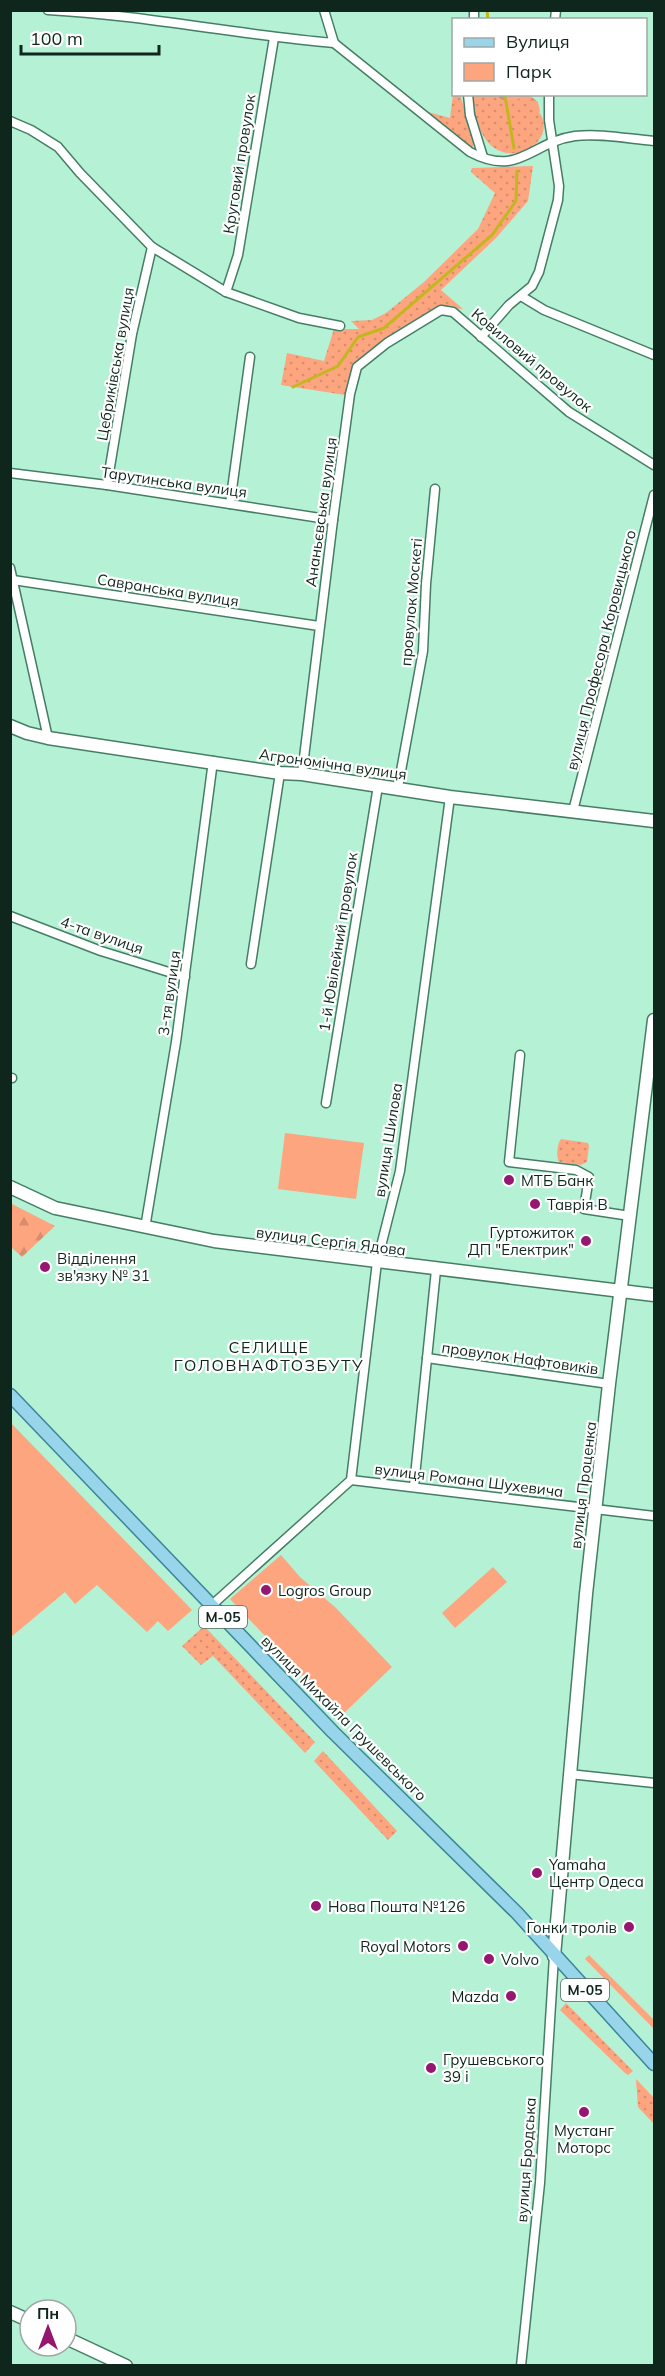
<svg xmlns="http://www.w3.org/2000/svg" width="665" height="2376" font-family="Mulish,sans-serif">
<defs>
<pattern id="grass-dots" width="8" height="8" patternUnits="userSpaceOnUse" patternTransform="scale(1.5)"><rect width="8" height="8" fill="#fda57f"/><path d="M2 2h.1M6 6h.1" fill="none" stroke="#d88e6d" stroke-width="1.8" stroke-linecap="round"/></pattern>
<pattern id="forest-firs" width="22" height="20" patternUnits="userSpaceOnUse" patternTransform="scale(1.5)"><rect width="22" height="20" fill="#fda57f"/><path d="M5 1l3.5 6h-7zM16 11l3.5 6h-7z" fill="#d88e6d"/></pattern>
</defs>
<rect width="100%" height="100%" fill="#b5f1d5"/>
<g fill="url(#grass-dots)">
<path d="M453,94L460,95L475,141L472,148L428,112L450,118Z"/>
<path d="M473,95H494L504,101L516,97C524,101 534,105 539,112C562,144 497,179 479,126C475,116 471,106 473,95Z"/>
<path d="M533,166L528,201L496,238L441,290L463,309L438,307L386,340L354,364L345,395L281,385L287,353L324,361L334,329H359L351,321L372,320L386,313L424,282L478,229L495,193L471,172L472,168Z"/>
<path d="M561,1139L588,1143L589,1146L587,1162L581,1165L559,1162C556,1157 557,1144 561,1139Z"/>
<path d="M204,1626L315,1742L305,1753L213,1656L201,1665L182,1646Z"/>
<path d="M323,1751L397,1831L388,1840L314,1761Z"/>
<path d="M566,2003L633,2071L628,2075L625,2073L560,2010Z"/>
<path d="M636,2079L654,2098V2124L638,2107Z"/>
</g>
<g fill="url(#forest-firs)">
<path d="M494,95H529L538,102L540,112L516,97L504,101Z"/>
<path d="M10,1203L55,1226L22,1257L11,1247Z"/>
<path d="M589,1955L654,2020V2029L585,1959Z"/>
</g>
<g fill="#fda57f">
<path d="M285,1133L364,1143L356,1199L278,1189Z"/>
<path d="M11,1423L192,1610L168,1631L158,1621L147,1632L97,1585L75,1604L65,1592L11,1637Z"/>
<path d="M281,1555L300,1577L336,1608L392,1667L341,1716L230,1599Z"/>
<path d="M493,1567L507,1582L455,1628L442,1613Z"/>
</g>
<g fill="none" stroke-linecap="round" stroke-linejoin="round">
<g stroke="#c3b61f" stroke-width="3">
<path d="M487,10L488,20"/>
<path d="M503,94L506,102L514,148"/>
<path d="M293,387L338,366L358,337L384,328L492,235L516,201L517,171"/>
</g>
<g stroke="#457e65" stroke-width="11">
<g id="street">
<path d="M48,10C144,15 238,35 334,43L324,10"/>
<path d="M474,20V10"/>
<path d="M555,20L556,10"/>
<path d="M334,43L470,152C519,178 531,142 575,136C601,133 629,139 654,141"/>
<path d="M468,94L470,115L483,157"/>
<path d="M10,121L31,130L58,147L80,173L152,247L226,292L299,318L340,326"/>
<path d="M226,292L238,255L274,38"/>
<path d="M521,296L544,310L654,355"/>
<path d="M481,337L509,305L532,286L539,272L558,200L559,186L549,120V94"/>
<path d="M10,473L107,485L333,520"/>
<path d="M107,485L132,334L152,247"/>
<path d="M230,504L250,357"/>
<path d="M10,568L48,738"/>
<path d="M13,580L319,626"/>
<path d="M302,774L333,520L350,394L357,367L387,343L441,310L453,312L569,412L654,465"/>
<path d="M398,787L423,651L426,584L435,489"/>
<path d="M573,811L654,495"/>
<path d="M10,916L101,951L185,977"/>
<path d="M251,964L280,773"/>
<path d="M520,1055L509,1162L576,1170L589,1177L584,1209L630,1216"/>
<path d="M10,1078H12"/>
<path d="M326,1103L378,786"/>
<path d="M145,1228L176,1042L213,761"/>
<path d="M427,1358L609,1384"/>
<path d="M351,1480L654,1516"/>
<path d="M414,1486L436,1270"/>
<path d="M212,1605L351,1480L377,1262L400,1171L450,797"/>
<path d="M569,1774L654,1783"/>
<path d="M521,2366L540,2183L554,1956"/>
</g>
</g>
<g stroke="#457e65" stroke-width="15">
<g id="secondary">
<path d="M10,726L27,733L48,738L280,773L302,774L450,797L654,821"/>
<path d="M10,1187L55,1208L214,1241L654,1295"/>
<path d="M554,1956L586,1594L609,1384L654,1020"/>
<path d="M10,2312L30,2321"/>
<path d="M66,2338L126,2366"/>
</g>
</g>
<g stroke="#3c8699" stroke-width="15">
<path id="primary" d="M10,1395L333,1732L517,1913L654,2064"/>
</g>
<use href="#street" stroke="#fff" stroke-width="8"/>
<use href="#secondary" stroke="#fff" stroke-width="12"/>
<use href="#primary" stroke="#98d5ea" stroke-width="12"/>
</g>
<g fill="#961770" stroke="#fff" stroke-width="2">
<circle cx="509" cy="1180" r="6"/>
<circle cx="535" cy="1204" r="6"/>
<circle cx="586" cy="1241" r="6"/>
<circle cx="45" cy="1267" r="6"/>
<circle cx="266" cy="1590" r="6"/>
<circle cx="537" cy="1873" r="6"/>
<circle cx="316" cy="1906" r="6"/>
<circle cx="629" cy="1927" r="6"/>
<circle cx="463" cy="1946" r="6"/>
<circle cx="489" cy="1959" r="6"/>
<circle cx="511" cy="1996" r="6"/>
<circle cx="431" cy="2068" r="6"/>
<circle cx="584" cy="2112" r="6"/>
</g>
<g text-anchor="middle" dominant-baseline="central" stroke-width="4.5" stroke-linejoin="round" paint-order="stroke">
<g fill="#fff" stroke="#566760" stroke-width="1.5">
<rect x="199" y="1606" width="48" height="22" rx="4.5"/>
<rect x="561" y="1979" width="48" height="22" rx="4.5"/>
</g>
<g font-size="14" font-weight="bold" fill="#0e261c">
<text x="223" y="1617">М-05</text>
<text x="585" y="1990">М-05</text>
</g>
<g font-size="15" fill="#0e261c" stroke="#fff">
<text transform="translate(239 164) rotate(-81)">Круговий провулок</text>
<text transform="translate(532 360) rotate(40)">Ковиловий провулок</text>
<text transform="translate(115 364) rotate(-80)">Цебриківська вулиця</text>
<text transform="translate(174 482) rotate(8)">Тарутинська вулиця</text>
<text transform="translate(321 512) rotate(-82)">Ананьєвська вулиця</text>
<text transform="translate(168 590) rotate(9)">Савранська вулиця</text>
<text transform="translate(411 602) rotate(-85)">провулок Москеті</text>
<text transform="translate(601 650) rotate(-76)">вулиця Професора Коровицького</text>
<text transform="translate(333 764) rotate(8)">Агрономічна вулиця</text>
<text transform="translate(102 935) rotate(19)">4-та вулиця</text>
<text transform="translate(338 942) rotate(-81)">1-й Ювілейний провулок</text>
<text transform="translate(169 993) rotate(-82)">3-тя вулиця</text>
<text transform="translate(388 1140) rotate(-81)">вулиця Шилова</text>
<text transform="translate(331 1241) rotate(7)">вулиця Сергія Ядова</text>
<text transform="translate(520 1358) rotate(8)">провулок Нафтовиків</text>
<text transform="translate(469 1480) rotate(7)">вулиця Романа Шухевича</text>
<text transform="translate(583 1485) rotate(-83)">вулиця Проценка</text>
<text transform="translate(344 1718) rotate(45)">вулиця Михайла Грушевського</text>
<text transform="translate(526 2160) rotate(-86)">вулиця Бродська</text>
</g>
<g font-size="15" fill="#0e261c" stroke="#fff" text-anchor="start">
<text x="521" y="1180">МТБ Банк</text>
<text x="547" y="1204">Таврія В</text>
<text x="574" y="1232" text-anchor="end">Гуртожиток<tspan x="574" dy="17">ДП "Електрик"</tspan></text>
<text x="57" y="1258">Відділення<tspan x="57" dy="17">зв'язку № 31</tspan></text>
<text x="278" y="1590">Logros Group</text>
<text x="549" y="1864">Yamaha<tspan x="549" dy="17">Центр Одеса</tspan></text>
<text x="328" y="1906">Нова Пошта №126</text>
<text x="617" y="1927" text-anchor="end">Гонки тролів</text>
<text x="451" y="1946" text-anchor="end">Royal Motors</text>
<text x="501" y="1959">Volvo</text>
<text x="499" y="1996" text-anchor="end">Mazda</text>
<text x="443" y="2059">Грушевського<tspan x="443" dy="17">39 і</tspan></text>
<text x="584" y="2130" text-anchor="middle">Мустанг<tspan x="584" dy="17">Моторс</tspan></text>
</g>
<g font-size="16" letter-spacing="1.5" fill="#0e261c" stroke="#fff">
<text x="269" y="1347">СЕЛИЩЕ<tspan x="269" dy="18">ГОЛОВНАФТОЗБУТУ</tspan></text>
</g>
</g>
<rect width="665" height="2376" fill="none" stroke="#0e261c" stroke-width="24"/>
<rect x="452" y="18" width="195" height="78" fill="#ffffff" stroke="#9fa8a4" stroke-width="1.5"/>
<rect x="464" y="38" width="30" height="9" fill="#98d5ea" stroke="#9fa8a4" stroke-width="1.5"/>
<text x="506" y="48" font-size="18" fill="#0e261c">Вулиця</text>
<rect x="464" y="63" width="30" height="18" fill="#fda57f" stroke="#9fa8a4" stroke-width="1.5"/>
<text x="506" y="78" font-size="18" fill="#0e261c">Парк</text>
<g transform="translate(48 2328)"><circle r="28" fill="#ffffff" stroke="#9fa8a4" stroke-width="1.5"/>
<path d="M0-4.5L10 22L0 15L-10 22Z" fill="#961770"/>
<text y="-9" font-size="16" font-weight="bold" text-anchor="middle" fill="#0e261c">Пн</text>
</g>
<path d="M21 45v9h138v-9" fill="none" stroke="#0e261c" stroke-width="3"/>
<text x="30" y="45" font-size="18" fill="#0e261c" stroke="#ffffff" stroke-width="4.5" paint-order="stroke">100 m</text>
</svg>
